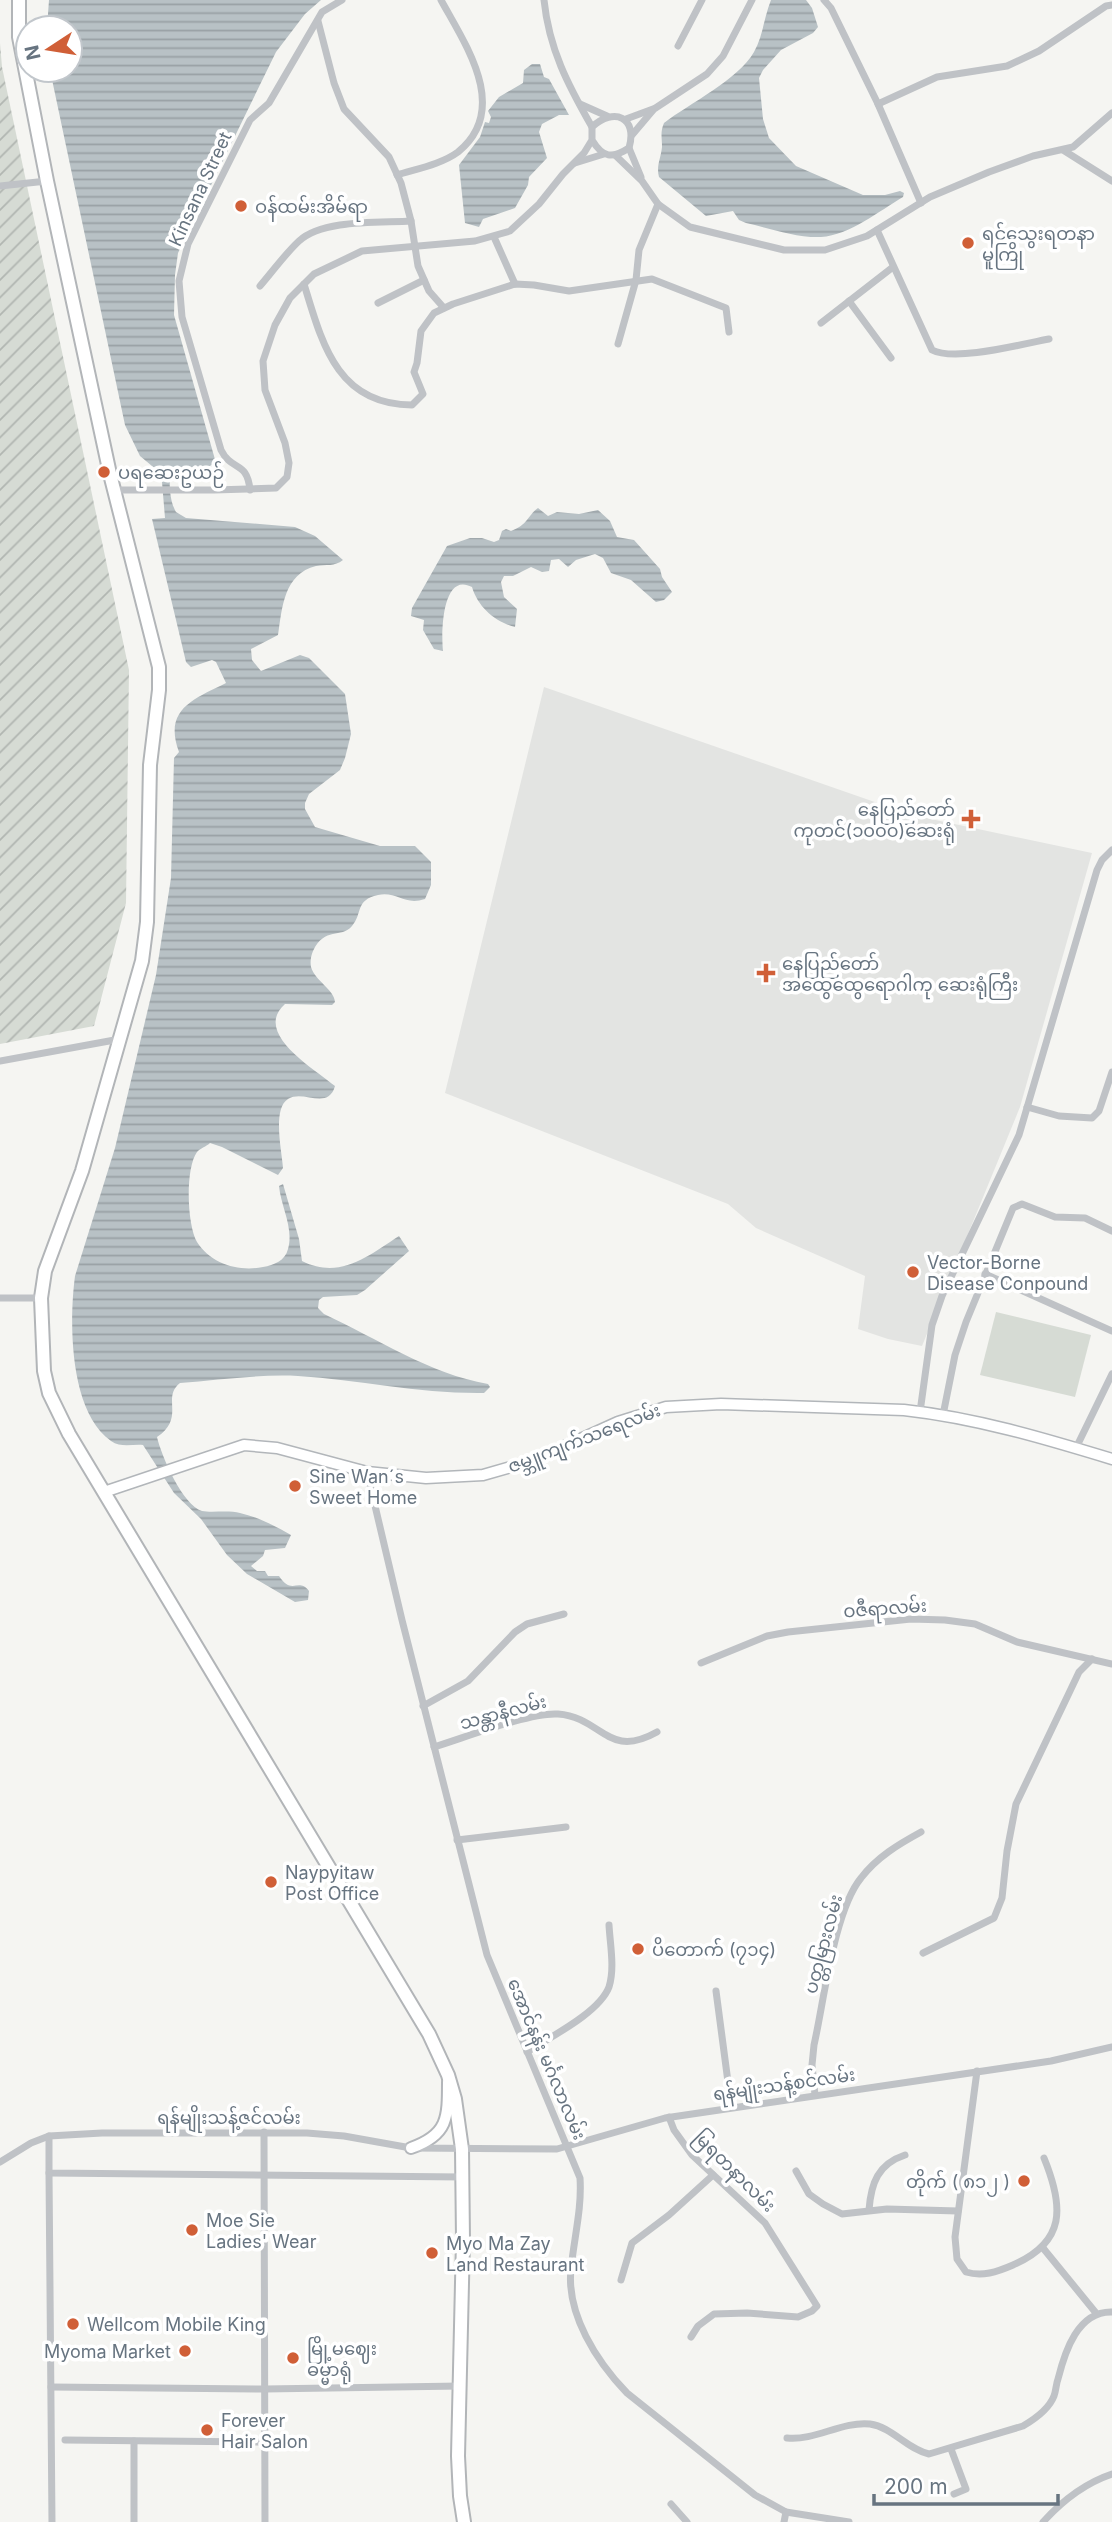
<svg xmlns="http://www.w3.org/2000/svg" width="1112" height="2522" font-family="Inter,'Noto Sans Myanmar',sans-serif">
<defs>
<pattern id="garden-furrows" width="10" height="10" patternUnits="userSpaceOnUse" patternTransform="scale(1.75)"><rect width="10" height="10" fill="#d6dbd4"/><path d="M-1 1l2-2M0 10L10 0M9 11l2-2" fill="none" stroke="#b1b6b1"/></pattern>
<pattern id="water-rules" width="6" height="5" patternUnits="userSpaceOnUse" patternTransform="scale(1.75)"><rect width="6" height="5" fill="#b8c1c5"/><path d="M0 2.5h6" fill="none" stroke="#99a1a5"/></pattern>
</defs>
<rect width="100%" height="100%" fill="#f5f5f2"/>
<path fill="#e3e4e2" d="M544,687L912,815L1092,853L1020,1107L922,1346L888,1339L858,1329L865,1276L756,1228L728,1204L445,1093Z"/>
<path fill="url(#garden-furrows)" d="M0,43L2,67L129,670L126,903L94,1026L0,1044Z"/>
<path fill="#d6dbd4" d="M996,1312L1091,1335L1075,1397L980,1375Z"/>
<g fill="url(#water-rules)">
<path d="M49,0H321L305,14L276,52L178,253L175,275L174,315L216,463C200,474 167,457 170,491C171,499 172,505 176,512L186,518L295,527L315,536L343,560C334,567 327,564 316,566C284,574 282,607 278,635L251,649L252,660L261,671L300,655L309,658L345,694L351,734L345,758L340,770L309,794L305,803V809L315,827L380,846H415L431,862V885L425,899C404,906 397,891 378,895C355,900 363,913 352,926C341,939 325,926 313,951C311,956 310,961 311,967C315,981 334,989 335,1002L332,1005L285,1004C252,1033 315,1069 335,1086C328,1111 303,1089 288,1099C272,1109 282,1152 283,1168L278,1175L222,1147L210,1143C207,1146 199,1149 197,1152C185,1169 187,1225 197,1242C211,1264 239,1272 263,1267C274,1265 285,1261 288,1249C294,1228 281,1207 279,1186L283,1184L299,1239L302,1261C340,1280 368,1256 399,1236L409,1251L365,1290L357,1295L323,1297L319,1300L318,1308L324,1314C376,1338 430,1374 488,1384L490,1387L484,1393C421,1394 360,1380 298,1376C260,1374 219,1380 180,1383C161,1398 186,1417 157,1437C161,1455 183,1506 202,1511C211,1513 229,1510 240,1513C258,1517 275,1526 291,1535L285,1548L265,1550L263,1556L251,1566L257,1571H265L268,1576H279C292,1596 298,1577 309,1591L308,1600L295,1602L247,1574L227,1555L201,1519L174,1493L143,1445C132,1444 121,1448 111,1441C69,1411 69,1322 75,1276L115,1148L156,975L171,878L174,758L179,752C163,709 194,699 226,683L216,662L212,660L191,667L186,662L152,519L165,518L162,482L158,471L140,456L125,425L50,70H70V28H47Z"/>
<path d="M771,0H806L812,8L818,27L813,33L781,50L763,70L759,78L763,119L769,138L796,166L863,195H885L900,191L904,193L903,197C879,211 850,235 821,237C796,238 769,228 746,223L739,220L733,211L706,216L659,177C656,166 661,158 662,147C662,137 660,132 664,123C690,103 738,80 754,52C763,36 764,17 771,0Z"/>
<path d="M532,64H540L544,77L549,79L569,115H559L542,124L539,132L547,158L529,177L528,185L515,208L483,219L479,227L465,223L459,165L480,137L485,122L489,123L491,117L488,111L499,97L523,83L524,70Z"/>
<path d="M538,508L548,516L557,512L579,514L598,510L610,521L617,537L634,540L660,569L662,577L672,592L664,600L656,602L631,580L611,573L603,558L595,554L576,560L568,567L559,559L551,560L549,571L542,572L531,567L513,576H504L501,582L504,597L517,609L515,627C495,622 478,607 472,587C442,571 441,633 443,651L434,649L423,630L424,620L411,616L412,608L447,546L470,538H482L494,542L499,540L502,531L506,529L511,531C528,525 527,516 538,508Z"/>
</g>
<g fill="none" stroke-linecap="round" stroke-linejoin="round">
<g stroke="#b2b6ba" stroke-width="13">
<path id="secondary" d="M104,1492L244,1445L277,1448L367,1472L426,1478L483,1475L532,1461L618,1422L666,1407L721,1404L904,1410C976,1418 1043,1438 1112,1459"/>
</g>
<g stroke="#b3b6ba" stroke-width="14">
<path id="primary" d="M411,2148C448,2135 448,2118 448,2082"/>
</g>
<g stroke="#b2b5b8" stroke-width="16">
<path id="trunk" d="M19,0V37L47,181L110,474L159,667V690L150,765L147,922L142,961L82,1171L45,1271L41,1298L44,1371L49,1393L69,1434L429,2034L448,2075L455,2099L462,2149L463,2240L458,2456L460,2496L464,2522"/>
</g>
<g stroke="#bfc2c6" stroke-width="7">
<path d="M544,0C549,49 568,85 592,127"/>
<path d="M824,0L831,8L878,104L921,203"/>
<path d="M318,21L334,83L344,109L389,157L401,183L411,221L418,266L429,291L444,308"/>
<path d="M678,46L702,0"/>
<path d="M580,104L607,116"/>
<path d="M878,104L937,77L1007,66L1039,51L1106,6L1112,5"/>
<path d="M626,119L653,109"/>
<path d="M632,135L654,109L707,74L723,56L752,0"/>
<path d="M629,148L641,177"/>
<path d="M1063,150L1112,181"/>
<path d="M615,155L642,181L658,204L690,227L784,250H825L867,236L930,197L989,172L1033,156L1073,147L1112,113"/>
<path d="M575,163L604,154"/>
<path d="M397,175C416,169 442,164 458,152C511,109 465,44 441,0"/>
<path d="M0,186L47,181"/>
<path d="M877,230L932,350C955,362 1022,344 1049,339"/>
<path d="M494,237L515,284"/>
<path d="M304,284C322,343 337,405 412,405L423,394L414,372L417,363L421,331L434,313L453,304L515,284L534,285L569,291L652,279L726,308L729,332"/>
<path d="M260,286C273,271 285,254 299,241C323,219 379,223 411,221"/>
<path d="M849,301L891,358"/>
<path d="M378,303L424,280"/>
<path d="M821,323L893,267"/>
<path d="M618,344L636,280L639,250L658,204"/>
<path d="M113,490H214L276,488L287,477L289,463L285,443L265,390L263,361L275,325L290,298L314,274L362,251L475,241L510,231L539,204L563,174L584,153L592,140V127C614,107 638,117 629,148C612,159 603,158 592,140"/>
<path d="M250,490C247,460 232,472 221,450L182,317L179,281L188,244L250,120L269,103L322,12L342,0"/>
<path d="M0,1061L120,1039"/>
<path d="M1027,1107L1059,1116L1092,1118L1099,1111L1112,1072"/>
<path d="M985,1274L1112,1331"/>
<path d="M0,1298H41"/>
<path d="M920,1412L932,1325L942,1296L1019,1135L1097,870L1102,860L1112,850"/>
<path d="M943,1415L955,1355L966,1322L1013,1208L1022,1204L1055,1217L1085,1218L1112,1231"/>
<path d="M1076,1448L1112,1374"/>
<path d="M367,1472L402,1620L487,1955L580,2178C582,2209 574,2238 571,2269C566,2314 597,2362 627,2393L755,2495L786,2512L849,2522"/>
<path d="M701,1663L767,1636L788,1632L911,1619L945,1620L975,1624L1017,1642L1112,1664"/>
<path d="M423,1706L468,1681L515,1632L527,1624L564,1614"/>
<path d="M434,1747C464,1738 530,1712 558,1714C602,1717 607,1760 657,1732"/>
<path d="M457,1840L566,1827"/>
<path d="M923,1953L994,1918L1002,1898L1007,1851L1016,1804L1070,1691L1079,1672L1092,1659"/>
<path d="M716,1991L728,2082L729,2108"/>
<path d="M527,2052C550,2037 599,2013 609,1987C615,1968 610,1944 609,1925"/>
<path d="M977,2071L955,2237L957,2259L966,2272C982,2277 997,2272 1013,2265C1066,2242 1064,2207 1044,2158"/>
<path d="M815,2095L812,2065L814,2045C824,2001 834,1911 861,1878C877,1857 899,1844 921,1832"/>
<path d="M669,2117L674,2130L692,2155L765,2223L817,2306L812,2311L798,2317L747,2313L714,2314L698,2326L691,2337"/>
<path d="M264,2132L265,2522"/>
<path d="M49,2136V2173L463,2177"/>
<path d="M0,2162L31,2143L49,2136L102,2133H307L344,2136L411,2148L557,2149L665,2118L1051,2061L1112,2047"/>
<path d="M796,2171L809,2194L823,2204L842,2214L887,2209L958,2211"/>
<path d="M49,2173L52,2522"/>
<path d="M869,2210C871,2183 878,2164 905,2155"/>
<path d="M1043,2248L1096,2313"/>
<path d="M621,2280L632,2243L669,2215L713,2175"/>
<path d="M51,2387L265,2389L460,2386"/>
<path d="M787,2438C815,2441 842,2421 870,2424C892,2427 907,2449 929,2454L1023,2426C1035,2419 1049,2409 1054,2396C1056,2391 1056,2384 1058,2379C1065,2351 1078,2311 1112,2312"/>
<path d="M65,2440L265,2442"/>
<path d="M951,2449L966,2489L954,2494"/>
<path d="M671,2504L687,2522"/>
<path d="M134,2522V2441"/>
<path d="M784,2522L786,2512"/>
<path d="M1043,2522C1062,2501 1085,2483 1112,2474"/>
</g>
<use href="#secondary" stroke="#fff" stroke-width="10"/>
<use href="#primary" stroke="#fff" stroke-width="10"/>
<use href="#trunk" stroke="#fff" stroke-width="12"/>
</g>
<g fill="#d05f37" stroke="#fff" stroke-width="2.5">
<circle cx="241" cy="206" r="7"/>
<circle cx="968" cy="243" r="7"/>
<circle cx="104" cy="472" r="7"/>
<path d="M967.5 808.5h7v7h7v7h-7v7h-7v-7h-7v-7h7z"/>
<path d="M762.5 962.5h7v7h7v7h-7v7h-7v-7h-7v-7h7z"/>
<circle cx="913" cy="1272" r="7"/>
<circle cx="295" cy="1486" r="7"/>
<circle cx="271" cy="1882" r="7"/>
<circle cx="638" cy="1949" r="7"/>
<circle cx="1024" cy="2181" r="7"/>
<circle cx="192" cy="2230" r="7"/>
<circle cx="432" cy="2253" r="7"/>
<circle cx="73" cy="2324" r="7"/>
<circle cx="185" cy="2351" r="7"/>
<circle cx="293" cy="2358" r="7"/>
<circle cx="207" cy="2430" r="7"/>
</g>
<g text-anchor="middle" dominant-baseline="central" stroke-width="7" stroke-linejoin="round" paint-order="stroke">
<g font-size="18" fill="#677480" stroke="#fff">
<text transform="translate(200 189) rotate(-65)">Kinsana Street</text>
<text transform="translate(584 1438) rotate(-21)">ဇမ္ဘူကျက်သရေလမ်း</text>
<text transform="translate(885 1608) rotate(-4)">ဝဇီရာလမ်း</text>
<text transform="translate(503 1712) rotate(-15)">သန္တာနီလမ်း</text>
<text transform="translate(823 1944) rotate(-75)">ပတ္တမြားလမ်း</text>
<text transform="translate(547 2059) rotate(67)">အောင်နန်း မင်္ဂလာလမ်း</text>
<text transform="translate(784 2084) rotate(-8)">ရန်မျိုးသန့်စင်လမ်း</text>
<text x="229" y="2117">ရန်မျိုးသန့်ဇင်လမ်း</text>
<text transform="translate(735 2171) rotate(45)">မြရတနာလမ်း</text>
</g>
<g font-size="18" fill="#677480" stroke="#fff" text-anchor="start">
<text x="255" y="206">ဝန်ထမ်းအိမ်ရာ</text>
<text x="982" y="233">ရင်သွေးရတနာ<tspan x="982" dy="21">မူကြို</tspan></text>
<text x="118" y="472">ပရဆေးဥယဉ်</text>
<text x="955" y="809" text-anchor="end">နေပြည်တော်<tspan x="955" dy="21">ကုတင်(၁၀၀၀)ဆေးရုံ</tspan></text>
<text x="782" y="963">နေပြည်တော်<tspan x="782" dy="21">အထွေထွေရောဂါကု ဆေးရုံကြီး</tspan></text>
<text x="927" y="1262">Vector-Borne<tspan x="927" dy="21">Disease Conpound</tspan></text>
<text x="309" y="1476">Sine Wan´s<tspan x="309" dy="21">Sweet Home</tspan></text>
<text x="285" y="1872">Naypyitaw<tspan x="285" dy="21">Post Office</tspan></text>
<text x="652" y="1949">ပိတောက် (၇၁၄)</text>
<text x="1010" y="2181" text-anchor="end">တိုက် ( ၈၁၂ )</text>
<text x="206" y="2220">Moe Sie<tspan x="206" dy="21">Ladies' Wear</tspan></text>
<text x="446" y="2243">Myo Ma Zay<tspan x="446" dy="21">Land Restaurant</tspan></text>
<text x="87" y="2324">Wellcom Mobile King</text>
<text x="307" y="2348">မြို့မဈေး<tspan x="307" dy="21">ဓမ္မာရုံ</tspan></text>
<text x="171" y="2351" text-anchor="end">Myoma Market</text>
<text x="221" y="2420">Forever<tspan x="221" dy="21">Hair Salon</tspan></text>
</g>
</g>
<g transform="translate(49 49) rotate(258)"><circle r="33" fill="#ffffff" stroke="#c2c7cc" stroke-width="2"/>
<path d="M0-5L12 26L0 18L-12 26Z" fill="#d05f37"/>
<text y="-10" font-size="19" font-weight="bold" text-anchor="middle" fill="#677480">N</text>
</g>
<path d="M874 2494v10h184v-10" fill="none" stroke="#677480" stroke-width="3.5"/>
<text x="884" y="2494" font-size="21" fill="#677480" stroke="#ffffff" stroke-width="5" paint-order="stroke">200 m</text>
</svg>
